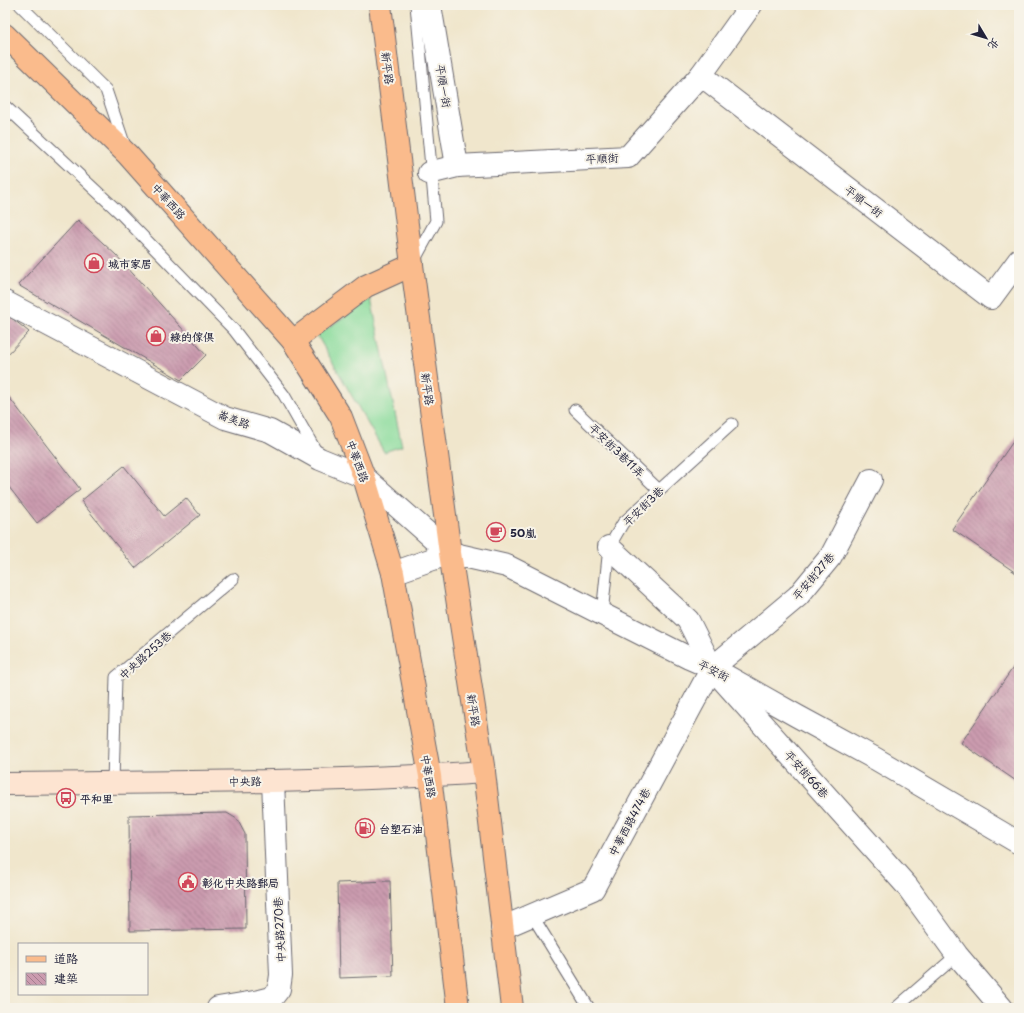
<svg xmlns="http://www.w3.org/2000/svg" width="1024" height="1013" font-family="'Playpen Sans','LXGW WenKai TC',sans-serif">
<defs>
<pattern id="building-back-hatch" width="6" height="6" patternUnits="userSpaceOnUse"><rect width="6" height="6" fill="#cb9baf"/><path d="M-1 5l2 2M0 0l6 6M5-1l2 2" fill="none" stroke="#a47e90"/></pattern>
</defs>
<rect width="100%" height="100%" fill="#f7f3e8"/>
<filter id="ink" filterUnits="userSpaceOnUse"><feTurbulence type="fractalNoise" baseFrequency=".025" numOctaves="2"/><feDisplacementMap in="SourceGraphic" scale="8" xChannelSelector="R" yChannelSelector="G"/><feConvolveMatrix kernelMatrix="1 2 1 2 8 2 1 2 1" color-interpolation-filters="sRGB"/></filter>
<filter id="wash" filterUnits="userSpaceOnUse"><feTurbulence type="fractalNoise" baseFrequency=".012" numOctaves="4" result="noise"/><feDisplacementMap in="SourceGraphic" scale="16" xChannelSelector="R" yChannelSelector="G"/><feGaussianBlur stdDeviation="0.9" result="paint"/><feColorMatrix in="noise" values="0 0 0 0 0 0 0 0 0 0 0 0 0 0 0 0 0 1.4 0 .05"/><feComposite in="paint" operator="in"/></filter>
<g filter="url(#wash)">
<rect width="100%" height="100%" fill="#f0e6cc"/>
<path fill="#8adc9c" stroke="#567f6c" d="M371,299L402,446L384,452L317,335Z"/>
<g id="blocks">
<g fill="url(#building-back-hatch)">
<path d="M78,220L116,255L206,355L181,380L18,285Z"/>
<path d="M5,315L13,319L29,332L5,357Z"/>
<path d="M5,392L80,489L37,523L5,482Z"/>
<path d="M1019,433V575L952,529Z"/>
<path d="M124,466L164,516L186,498L200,515L135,568L81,501Z"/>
<path d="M1019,659V783L961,743Z"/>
<path d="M227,813L237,819L245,834L246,929L130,931L129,815Z"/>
<path d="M390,881L393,976L339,978L337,883Z"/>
</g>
</g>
</g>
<g filter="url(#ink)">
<use href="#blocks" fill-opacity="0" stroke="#6a676e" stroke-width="1"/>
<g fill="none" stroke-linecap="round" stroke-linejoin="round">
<g stroke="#6a676e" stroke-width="13">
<g id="lane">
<path d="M20,5L106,90L125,146"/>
<path d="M5,106L120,213L234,330L284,395L317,453"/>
<path d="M414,261L436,221L416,5"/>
<path d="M575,410L659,490"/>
<path d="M602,614L609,547L623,523L732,424"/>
<path d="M113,782L116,677L233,579"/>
<path d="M532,915L589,1008"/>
<path d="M896,1008L957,955"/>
</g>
</g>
<g stroke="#6a676e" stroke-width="24">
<g id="street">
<path d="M430,5L457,166"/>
<path d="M701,75L991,298L1019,260"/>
<path d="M429,173L457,166L628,157L701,75L751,5"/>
<path d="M5,302L225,418L270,431L320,459L364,477L450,553"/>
<path d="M609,547L688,620L712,668L907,886L957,955L1002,1008"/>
<path d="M393,573L450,553L507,566L689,658L712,668L797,716L876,759L1019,843"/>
<path d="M502,928L593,889L712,668L798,596L831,556L871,480"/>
<path d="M218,1008L260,1001L272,998L279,989L281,975L273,781"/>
</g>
</g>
<g stroke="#6a676e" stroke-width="24">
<path id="secondary" d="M5,784C165,782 325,783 484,772"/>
</g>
<g stroke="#6a676e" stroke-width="24">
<g id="primary">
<path d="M380,5L412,265L450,553L484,772L512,1008"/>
<path d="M5,35L128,155L293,341L341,417L364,477L393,573L430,776L458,1008"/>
<path d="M293,341L366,286L412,265"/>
</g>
</g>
<use href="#lane" stroke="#fff" stroke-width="11"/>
<use href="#street" stroke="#fff" stroke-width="22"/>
<use href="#secondary" stroke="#fde4d1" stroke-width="22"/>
<use href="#primary" stroke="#fabb8c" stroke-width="22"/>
</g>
</g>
<defs>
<g id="shop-ring" transform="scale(1)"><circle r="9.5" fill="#f7f3e8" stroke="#d1495b" stroke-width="1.5"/><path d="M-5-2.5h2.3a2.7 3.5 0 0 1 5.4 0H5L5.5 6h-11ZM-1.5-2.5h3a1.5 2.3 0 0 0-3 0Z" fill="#d1495b"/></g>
<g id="cafe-ring" transform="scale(1)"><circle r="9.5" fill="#f7f3e8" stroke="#d1495b" stroke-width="1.5"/><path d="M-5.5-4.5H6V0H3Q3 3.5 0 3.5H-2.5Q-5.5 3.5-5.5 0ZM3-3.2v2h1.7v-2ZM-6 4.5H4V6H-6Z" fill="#d1495b"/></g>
<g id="bus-ring" transform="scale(1)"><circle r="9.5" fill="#f7f3e8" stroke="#d1495b" stroke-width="1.5"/><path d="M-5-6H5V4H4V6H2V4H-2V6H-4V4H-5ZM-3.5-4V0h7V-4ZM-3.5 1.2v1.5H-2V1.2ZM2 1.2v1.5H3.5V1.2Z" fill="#d1495b"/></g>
<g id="fuel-ring" transform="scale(1)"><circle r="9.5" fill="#f7f3e8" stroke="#d1495b" stroke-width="1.5"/><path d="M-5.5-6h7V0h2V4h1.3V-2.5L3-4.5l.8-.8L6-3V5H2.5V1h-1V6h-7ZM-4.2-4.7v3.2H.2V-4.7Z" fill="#d1495b"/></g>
<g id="civic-ring" transform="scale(1)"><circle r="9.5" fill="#f7f3e8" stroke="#d1495b" stroke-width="1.5"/><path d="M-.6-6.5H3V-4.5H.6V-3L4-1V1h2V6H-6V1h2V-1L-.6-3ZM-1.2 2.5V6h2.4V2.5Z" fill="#d1495b"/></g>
</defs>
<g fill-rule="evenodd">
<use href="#shop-ring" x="94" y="263"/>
<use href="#shop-ring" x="156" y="336"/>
<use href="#cafe-ring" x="496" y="532"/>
<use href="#bus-ring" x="66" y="798"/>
<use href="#fuel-ring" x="365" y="828"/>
<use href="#civic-ring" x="188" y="882"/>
</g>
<g text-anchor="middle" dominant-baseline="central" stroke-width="4" stroke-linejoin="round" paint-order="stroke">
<g font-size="11" fill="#22223b" stroke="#f7f3e8">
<text transform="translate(388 68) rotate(83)">新平路</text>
<text transform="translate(444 86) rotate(81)">平順一街</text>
<text transform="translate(602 158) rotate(-3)">平順街</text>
<text transform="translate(169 201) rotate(48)">中華西路</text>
<text transform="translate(864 201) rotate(37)">平順一街</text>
<text transform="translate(428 389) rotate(82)">新平路</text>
<text transform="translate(234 419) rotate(20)">崙美路</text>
<text transform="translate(617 450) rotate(44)">平安街3巷11弄</text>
<text transform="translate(358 461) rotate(70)">中華西路</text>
<text transform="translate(643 506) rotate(-44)">平安街3巷</text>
<text transform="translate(813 576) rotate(-50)">平安街27巷</text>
<text transform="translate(145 655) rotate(-42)">中央路253巷</text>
<text transform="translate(714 670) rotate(27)">平安街</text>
<text transform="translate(474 710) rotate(81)">新平路</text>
<text transform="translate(807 774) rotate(48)">平安街66巷</text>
<text transform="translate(429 776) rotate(81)">中華西路</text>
<text transform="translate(245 781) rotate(-1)">中央路</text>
<text transform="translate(629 822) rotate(-62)">中華西路474巷</text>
<text transform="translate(279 930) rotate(-93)">中央路270巷</text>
</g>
<g font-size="11" font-weight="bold" fill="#22223b" stroke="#f7f3e8" text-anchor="start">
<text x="108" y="263">城市家居</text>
<text x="170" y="336">綠的傢俱</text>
<text x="510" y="532">50嵐</text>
<text x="80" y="798">平和里</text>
<text x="379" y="828">台塑石油</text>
<text x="202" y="882">彰化中央路郵局</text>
</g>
</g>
<rect width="1024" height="1013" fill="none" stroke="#f7f3e8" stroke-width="20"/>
<rect x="18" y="943" width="130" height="52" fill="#f7f3e8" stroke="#a29fa3"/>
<rect x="26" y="956" width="20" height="6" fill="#fabb8c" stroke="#a29fa3"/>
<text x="54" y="963" font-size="12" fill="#22223b">道路</text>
<rect x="26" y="973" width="20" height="12" fill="url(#building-back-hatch)" stroke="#a29fa3"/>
<text x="54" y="983" font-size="12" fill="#22223b">建築</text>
<g transform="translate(986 38) rotate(128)" stroke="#f7f3e8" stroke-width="3" paint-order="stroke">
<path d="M0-3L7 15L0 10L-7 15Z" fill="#22223b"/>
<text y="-6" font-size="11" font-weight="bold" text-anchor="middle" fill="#22223b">北</text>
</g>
</svg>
